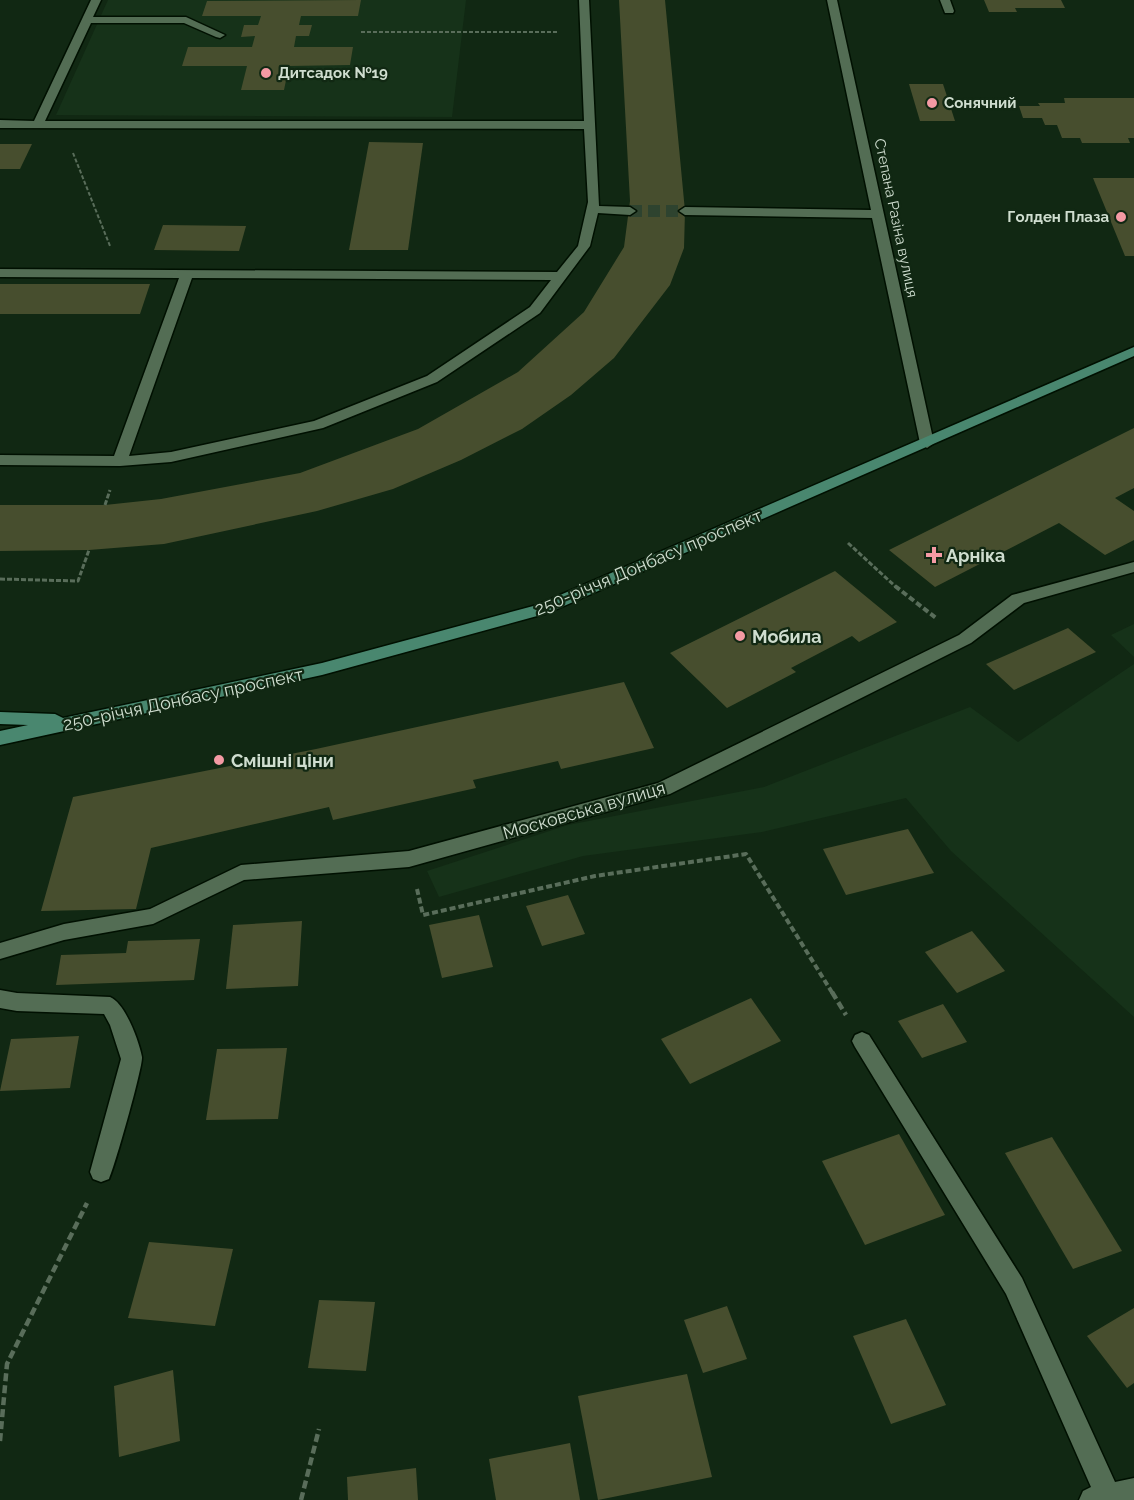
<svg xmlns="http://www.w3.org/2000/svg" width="1134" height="1500" font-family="Raleway,sans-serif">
<rect width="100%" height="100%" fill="#112813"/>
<g fill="#163219">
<path d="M108,0H466L452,117L56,115Z"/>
<path d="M1134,624V657L1111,635Z"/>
<path d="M1134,664V1017L951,851L906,798L762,832L583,856L439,897L427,871L568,825L764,787L970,707L1018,742Z"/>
</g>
<g fill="#474e2e">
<path d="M361,0L358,16H301L299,25H312L309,36H296L294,47H353L350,65L289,66L284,90H241L247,66H182L188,47H252L255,36L241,37L244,25H258L261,16H202L207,1Z"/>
<path d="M619,0H665L685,211L684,248L670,285L614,358L571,395L522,429L461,460L393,489L317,511L164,544L89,550L0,551V505H105L161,499L300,473L418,429L518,372L584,312L624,247L630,201Z"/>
<path d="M984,0H1061L1065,8H1015L1017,12H989Z"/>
<path d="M909,84H943L955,121H920Z"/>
<path d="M1064,98H1134V138H1128L1130,143H1082L1080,138H1062L1057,125H1045L1042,118H1023L1019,106H1040L1038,103H1065Z"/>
<path d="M369,142L423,143L408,250H349Z"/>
<path d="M0,144H32L20,169H0Z"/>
<path d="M1093,178H1134V256H1125Z"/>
<path d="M163,225L246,226L239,251L154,250Z"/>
<path d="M0,284H150L140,314H0Z"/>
<path d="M1134,428V488L1115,498L1134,511V540L1105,555L1059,523L935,587L889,550Z"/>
<path d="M835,571L897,622L859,642L852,636L791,668L796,672L727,708L670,653Z"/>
<path d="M1068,628L1096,652L1014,690L986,664Z"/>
<path d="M624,682L654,748L561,769L558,761L473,780L476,788L333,820L329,807L151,848L136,909L41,911L73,797L316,749Z"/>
<path d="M908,829L934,873L846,895L823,849Z"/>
<path d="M568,895L585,934L542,946L526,906Z"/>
<path d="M479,915L493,967L442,978L429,925Z"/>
<path d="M302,921L298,986L226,989L233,925Z"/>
<path d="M972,931L1005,971L957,993L925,952Z"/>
<path d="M200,939L194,980L56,985L61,955L126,953L128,941Z"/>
<path d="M751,998L781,1041L690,1084L661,1039Z"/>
<path d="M943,1004L967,1042L922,1058L898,1021Z"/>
<path d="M79,1036L70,1088L0,1091L11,1039Z"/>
<path d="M287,1048L278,1119L206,1120L217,1049Z"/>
<path d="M899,1134L945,1215L865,1245L822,1161Z"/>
<path d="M1052,1137L1122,1251L1073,1269L1005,1153Z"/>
<path d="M149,1242L233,1249L215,1326L128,1318Z"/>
<path d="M319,1300L375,1302L366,1371L308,1368Z"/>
<path d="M727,1306L747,1359L703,1373L684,1320Z"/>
<path d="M1134,1308V1383L1127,1388L1087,1336Z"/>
<path d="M906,1319L946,1405L891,1424L853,1336Z"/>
<path d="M173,1370L180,1441L119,1457L114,1386Z"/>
<path d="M687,1374L712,1477L598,1500L578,1396Z"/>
<path d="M570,1443L580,1500H496L489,1459Z"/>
<path d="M416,1468L418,1500H348L347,1477Z"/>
</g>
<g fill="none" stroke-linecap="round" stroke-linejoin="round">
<path stroke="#2e432f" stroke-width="12" stroke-dasharray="12 6" stroke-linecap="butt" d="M630,211H685"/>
<g stroke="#001001" stroke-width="3">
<g id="minor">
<path d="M91,0H101L93,17H186L225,35L220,38L216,37L184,23H91L45,121H584L579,0H589L599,206L630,207L636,211L630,215L598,213L590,246L540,313L437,382L323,428L171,462L120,466L0,465V455L114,456L179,278L0,277V269L557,272L578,246L588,202L584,129L0,128V120L34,121ZM192,278L551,280L530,307L427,376L314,421L171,452L129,456Z"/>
<path d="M827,0H837L934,443L927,448L920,443L872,218L685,215L679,211L685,207L871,210Z"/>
<path d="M940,0H950L954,11L953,13H945Z"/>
<path d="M1134,562V572L1024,603L971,643L670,794L409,867L244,880L153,924L64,940L0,959V943L64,924L150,909L241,865L409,851L658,783L959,635L1012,595Z"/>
<path d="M0,990L17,993L110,997C125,1003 139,1041 142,1057C143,1067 115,1166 109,1179L101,1182L93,1179L90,1172L121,1059L110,1025L104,1014L17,1011L0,1008Z"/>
<path d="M862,1032L869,1035L1022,1278L1115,1482L1134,1478V1500H1079L1083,1491L1091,1487L1006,1294L855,1047L852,1041L855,1035Z"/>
</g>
</g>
<g stroke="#001001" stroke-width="3">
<path id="major" d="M1134,347V356L548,613L322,675L0,745V731L28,725L0,724V712L55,714L63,718L322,663L537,605Z"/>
</g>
<g stroke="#596d5a" stroke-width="2" stroke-dasharray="4 2" stroke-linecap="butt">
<path d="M361,32H558"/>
<path d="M73,153L110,246"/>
</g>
<g stroke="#596d5a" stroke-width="3" stroke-dasharray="5 2" stroke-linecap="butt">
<path d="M105,505L110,490"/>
<path d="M848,543L896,587"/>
<path d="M0,579L78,581L89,550"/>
</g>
<g stroke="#596d5a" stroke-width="4" stroke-dasharray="6 3" stroke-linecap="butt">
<path d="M895,586L936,618"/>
<path d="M417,889L423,915L595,876L746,854L833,994"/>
</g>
<g stroke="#596d5a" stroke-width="4.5" stroke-dasharray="8 4" stroke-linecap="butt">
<path d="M832,992L846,1015"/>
<path d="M0,1441L7,1364L87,1203"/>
<path d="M301,1500L319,1429"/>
</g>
<use href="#minor" fill="#536d54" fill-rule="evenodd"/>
<use href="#major" fill="#49876f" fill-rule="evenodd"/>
</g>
<g fill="#f49aa4" stroke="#112813" stroke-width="2">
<circle cx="266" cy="73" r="6"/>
<circle cx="932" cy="103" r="6"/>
<circle cx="1121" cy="217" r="6"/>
<path d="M931 546h6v6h6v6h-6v6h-6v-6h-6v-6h6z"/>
<circle cx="740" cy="636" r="6"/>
<circle cx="219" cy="760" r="6"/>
</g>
<g text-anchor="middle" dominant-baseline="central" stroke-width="4.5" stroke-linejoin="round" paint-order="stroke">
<g font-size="15" font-weight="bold" fill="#cfddcf" stroke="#112813" text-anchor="start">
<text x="278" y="73">Дитсадок №19</text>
<text x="944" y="103">Сонячний</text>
<text x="1109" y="217" text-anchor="end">Голден Плаза</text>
</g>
<g font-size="15" fill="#cfddcf" stroke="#112813">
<text transform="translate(896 218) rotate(78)">Степана Разіна вулиця</text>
</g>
<g font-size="18" font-weight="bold" fill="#cfddcf" stroke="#112813" text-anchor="start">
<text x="946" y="555">Арніка</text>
<text x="752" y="636">Мобила</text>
<text x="231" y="760">Смішні ціни</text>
</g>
<g font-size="18" fill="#cfddcf" stroke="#112813">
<text transform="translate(648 562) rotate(-23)">250-річчя Донбасу проспект</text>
<text transform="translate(183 699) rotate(-12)">250-річчя Донбасу проспект</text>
<text transform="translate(584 810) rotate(-16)">Московська вулиця</text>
</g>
</g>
</svg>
